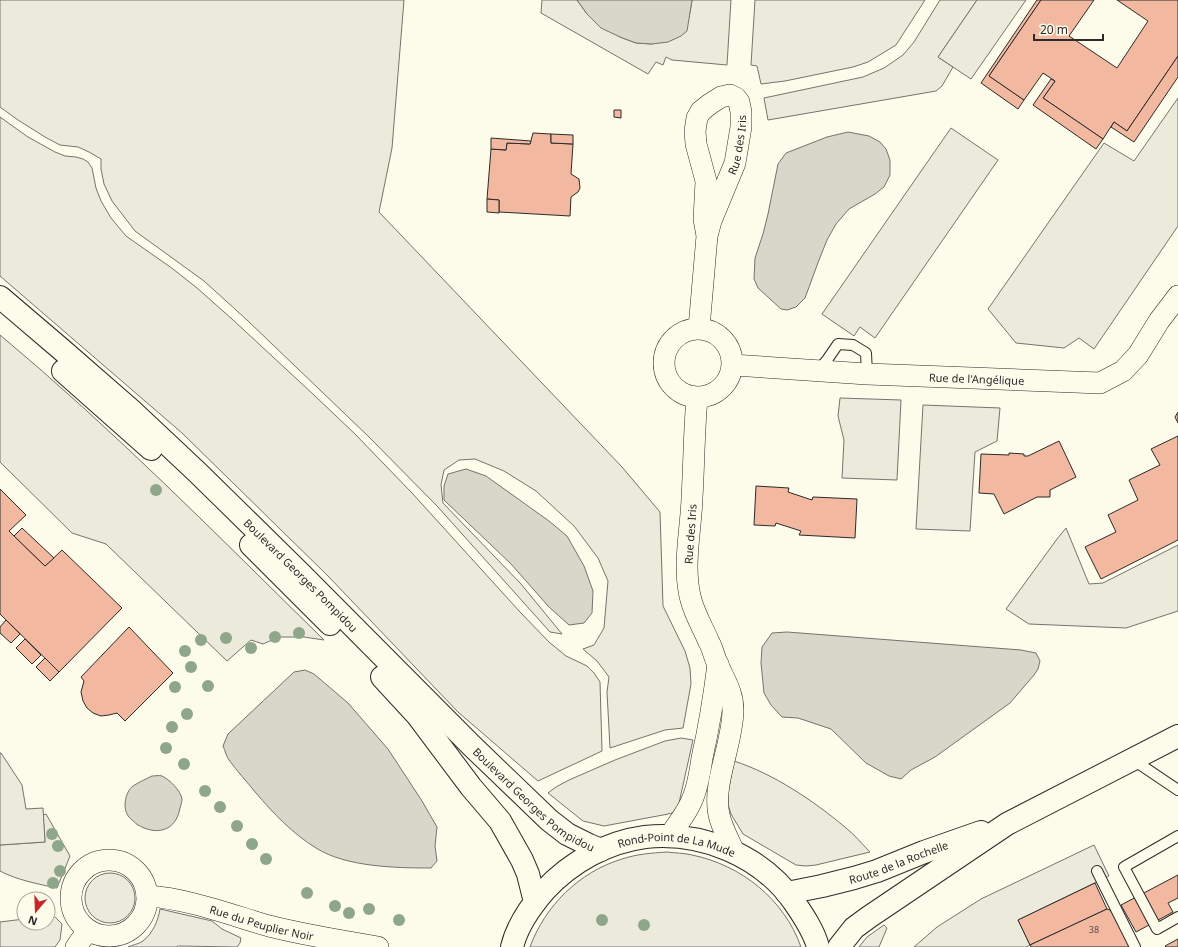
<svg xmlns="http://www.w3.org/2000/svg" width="1178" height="947" font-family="'Noto Sans',sans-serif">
<rect width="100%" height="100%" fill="#fdfbea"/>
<g fill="#ecebdb" stroke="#74746e">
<path d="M0,0H404L392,148L379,212L622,467L660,512L663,606L685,651L690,668L691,684L683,728L665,730L610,748L607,692L609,677L597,661L583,649L594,645L604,628L608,581L598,558L574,526L536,491L504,471L475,459L459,460L444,470L441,485L443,503L521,584L562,634L550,632L437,506L369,437L247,320L204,281L135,231L112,201L104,184L101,169V159L89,152L78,147L60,145L45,137L18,120L0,107Z"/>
<path d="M542,0H577L587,14L620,37L636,43L652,44L689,18L692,0H731L727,65L672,60L666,57L663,65L656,62L648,74L541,13Z"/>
<path d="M755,0H925L896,45L868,62L853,67L785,81L761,84L757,66L751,65Z"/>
<path d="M940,0H977L938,57L953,67L942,86L936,91L768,120L764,98L863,77L884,68L903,55L914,42Z"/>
<path d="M0,117L28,137L55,152L65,156L76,157L83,159L88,162L92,168L96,188L101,201L111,218L126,236L173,269L197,288L232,319L314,395L355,434L412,493L520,612L549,642L566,656L587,666L594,673L600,682L602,751L538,781L458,712L328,576L182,433L0,276Z"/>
<path d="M0,335C114,430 218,536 324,640L304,637H279L263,644L251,640L227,661L106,544L72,533L0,462Z"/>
<path d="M681,738L693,740L677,812L663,815L604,826L583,821L548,793L556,787L569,780L615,760L665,741Z"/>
<path d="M734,761C774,774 814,801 846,828C855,835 862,844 870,852L816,865L806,866L796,865L743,834L731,814L728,804V793Z"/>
<path d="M46,814L70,856L57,888C38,884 17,880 0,871V845L45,842L43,815Z"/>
<path d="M667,852C675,853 684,853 692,855C741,865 784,899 801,947H530C545,906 579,872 622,859C637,854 652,853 667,852Z"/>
<circle cx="110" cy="898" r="25"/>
<path d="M160,909L212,921L222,929L241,938L240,943L237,947L178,946L176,947H128C132,945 139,944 143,941C153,933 158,921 160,909Z"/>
<path d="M48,916H54L62,924L60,940L55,947H0V922L24,919V923H48Z"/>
<path d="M884,925L887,928L879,947H859L867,937Z"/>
</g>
<g fill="#eceadb" stroke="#74746e">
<path d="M977,0H1026L971,79L938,57Z"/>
<path d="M1178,98V226L1094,349L1079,338L1064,348L1016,343L988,309L1104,143L1134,161Z"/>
<path d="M951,128L998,160L875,338L860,327L854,336L822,314Z"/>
<path d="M840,398L901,400L897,480L842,478L844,440L838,416Z"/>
<path d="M923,405L1000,408L997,441L975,452L970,531L916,529Z"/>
<path d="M1066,528L1089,584L1103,583L1178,545V611L1126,628L1029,624L1006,609L1057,539Z"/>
<path d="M0,753H1L22,785L26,809L43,808L45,842L0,845Z"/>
<path d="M1094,845L1109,876L1018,920L1030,945L1026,947H914L937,927L981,899Z"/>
</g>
<g fill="#d8d7c9" stroke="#74746e">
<path d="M577,0H692L687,31L681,36L668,42L652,44L636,43L620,37L601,28L587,14Z"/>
<path d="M848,132L869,136L880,142L886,149L890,160V175L884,187L875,194L849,209L836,224L827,240L819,260L805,298L796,307L787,310L781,309L758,288L754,279L755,258L763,234L768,214L778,164L786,153L827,137Z"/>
<path d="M466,469L486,476L549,521L567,536L584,566L593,591L592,613L584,623L569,625L549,607L511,564L444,500V486L448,474Z"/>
<path d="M787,632L1021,650L1036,653L1040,661L1038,669L1034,675L1010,703L935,757L911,770L901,779L889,776L866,763L831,729L798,718L782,717L771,705L764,693L761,663L762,647L772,633Z"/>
<path d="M305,670L314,674L348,703L388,749L422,801L437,827L435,846L437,861L431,868C396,868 346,867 316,848C293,834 273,813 256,793C247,782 237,771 229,760C226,756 225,750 223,746L228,734L294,672Z"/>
<path d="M152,776C155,776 159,775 162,776C169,779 181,791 182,799C182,801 181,805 180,808C176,831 157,836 138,825C135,823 131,819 129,817C122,809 125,792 133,786C139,782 146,779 152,776Z"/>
</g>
<g fill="#f2b8a0" stroke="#2b2b2b">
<path d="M1037,0H1041L989,76L1024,100L1018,109L981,83Z"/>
<path d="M1041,0H1094L1069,36L1117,68L1148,21L1117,0H1178V56L1127,131L1114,122L1103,139L1043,98L1055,81L1043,73L1024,100L989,76Z"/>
<path d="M1178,56V77L1134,142L1111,127L1114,122L1127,131Z"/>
<path d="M1051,79L1055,81L1043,98L1103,139L1096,149L1033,105Z"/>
<path d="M614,110H621V118L614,117Z"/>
<path d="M533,133L551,134V143L573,144L571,174L579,179L580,188L578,192L571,197L570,216L499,212V200L487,199L491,149L506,150L507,143L530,144Z"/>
<path d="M551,134L573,135V144L551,143Z"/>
<path d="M491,138L531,141L530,144L507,143L506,150L491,149Z"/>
<path d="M487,199L499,200V213L487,212Z"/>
<path d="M1178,412V423L1175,417Z"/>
<path d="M1178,436V540L1101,579L1085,547L1116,532L1108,515L1138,500L1129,480L1160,465L1151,449Z"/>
<path d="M1059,441L1076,477L1050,490V497H1037L1004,514L994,494L979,493L981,454L1009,455V453L1024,454V456H1028Z"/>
<path d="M756,486L789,488L788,492L812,500L813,497L857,499L855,538L799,535L801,531L776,523L775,526L754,525Z"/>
<path d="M0,489L26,515L9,531L14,536L45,566L62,550L122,608L59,672L0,614Z"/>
<path d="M22,528L54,558L45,566L14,536Z"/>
<path d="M6,620L20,634L11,643L0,633V627Z"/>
<path d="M129,627L173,673L125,721L117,713L109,715L101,716L93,713L87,708L83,701L81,692L84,681L81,677Z"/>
<path d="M25,639L41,655L32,664L16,648Z"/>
<path d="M45,658L59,672L50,681L36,667Z"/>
<path d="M1178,875V898L1168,903L1173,912L1136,932L1121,905Z"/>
<path d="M1095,883L1107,909L1030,945L1018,920Z"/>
<path d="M1107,909L1115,912L1131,947H1031L1030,945Z"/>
<path d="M1178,939V947H1166L1165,946Z"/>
</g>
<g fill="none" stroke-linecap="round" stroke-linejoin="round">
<g stroke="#2b2b2b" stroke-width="12">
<g id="lane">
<path d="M818,370L827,360L838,344L853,345L866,353L867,374"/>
<path d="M1132,759L1178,790"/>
<path d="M1178,836L1124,867L1157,929L1178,917"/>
<path d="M1097,871L1135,947"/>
</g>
</g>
<g stroke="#2b2b2b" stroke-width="22">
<g id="street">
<path id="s1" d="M699,328L707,236L711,221L735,163L741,127V112L739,102L736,98L730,95L721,97L710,104L701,111L697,118L695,131L696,144L706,181L704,219L707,236"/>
<circle cx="698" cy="363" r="34"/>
<path id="s2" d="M733,365L867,374L1100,383L1123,371L1138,355L1159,321L1178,296"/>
<path d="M697,398C694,431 694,464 692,498C691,531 682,567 691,600C695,615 703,628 709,642C713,649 714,657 718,665C725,681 733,692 733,710C733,743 712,784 719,815C722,828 729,840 734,852"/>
<path d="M670,836C677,824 687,813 692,800C698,787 700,772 702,758C709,727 714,696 718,664"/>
<circle cx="109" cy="898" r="38"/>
<path id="s3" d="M147,896C186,898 231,915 269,926C305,935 341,941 378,947"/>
<path d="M76,947L88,930"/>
</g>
</g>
<g stroke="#2b2b2b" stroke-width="24">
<g id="primary">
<path id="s4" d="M0,297L61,349L131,410L197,472L301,574L472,746L549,820L567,834L589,845L601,850"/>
<path d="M63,371L151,449"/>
<path d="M251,545L330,624"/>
<path d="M382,677L417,715L471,787L500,821L522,860L528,874L535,902"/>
<path id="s5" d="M787,893L822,886L854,878L877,871L924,852L981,832"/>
<path id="s6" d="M512,947C517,926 531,906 545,890C571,862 607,842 645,837C701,831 761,855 794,902C803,915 814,931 818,947"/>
<path d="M839,947L854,928L869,917L1007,824L1178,736"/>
</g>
</g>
<use href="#lane" stroke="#fdfbea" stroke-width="10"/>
<use href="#street" stroke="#fdfbea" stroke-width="21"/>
<use href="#primary" stroke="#fdfbea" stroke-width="22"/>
</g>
<g fill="#8ea78a">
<circle cx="156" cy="490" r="6"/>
<circle cx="299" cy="633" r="6"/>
<circle cx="275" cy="637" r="6"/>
<circle cx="226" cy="638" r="6"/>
<circle cx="201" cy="640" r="6"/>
<circle cx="251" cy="648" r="6"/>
<circle cx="185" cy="651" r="6"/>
<circle cx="191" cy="667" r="6"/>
<circle cx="208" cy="686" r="6"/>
<circle cx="175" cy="687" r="6"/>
<circle cx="187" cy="714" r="6"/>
<circle cx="172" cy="727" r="6"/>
<circle cx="166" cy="748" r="6"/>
<circle cx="184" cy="764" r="6"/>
<circle cx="205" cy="791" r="6"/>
<circle cx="220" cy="807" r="6"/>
<circle cx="237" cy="826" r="6"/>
<circle cx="52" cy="834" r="6"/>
<circle cx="252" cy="844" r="6"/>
<circle cx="58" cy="846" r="6"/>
<circle cx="266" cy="859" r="6"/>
<circle cx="60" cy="871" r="6"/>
<circle cx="53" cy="883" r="6"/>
<circle cx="307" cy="893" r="6"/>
<circle cx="335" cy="906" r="6"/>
<circle cx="369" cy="909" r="6"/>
<circle cx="349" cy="913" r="6"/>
<circle cx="399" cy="920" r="6"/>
<circle cx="602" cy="920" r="6"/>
<circle cx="644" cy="925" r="6"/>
</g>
<g text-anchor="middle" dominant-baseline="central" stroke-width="3" stroke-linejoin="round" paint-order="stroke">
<g font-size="9" fill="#5d4e48">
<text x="1094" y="929">38</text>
</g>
<g font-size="11" fill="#2b2b2b" stroke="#fdfbea">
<text stroke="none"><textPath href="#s1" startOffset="189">Rue des Iris</textPath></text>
<text stroke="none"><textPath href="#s2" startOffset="244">Rue de l'Angélique</textPath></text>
<text transform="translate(690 534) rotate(-86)">Rue des Iris</text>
<text stroke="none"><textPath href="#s4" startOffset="410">Boulevard Georges Pompidou</textPath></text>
<text stroke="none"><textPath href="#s4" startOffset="734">Boulevard Georges Pompidou</textPath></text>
<text stroke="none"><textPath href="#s6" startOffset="214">Rond-Point de La Mude</textPath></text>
<text stroke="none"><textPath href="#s5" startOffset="116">Route de la Rochelle</textPath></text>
<text stroke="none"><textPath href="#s3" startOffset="118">Rue du Peuplier Noir</textPath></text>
</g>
</g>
<g transform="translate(36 911) rotate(199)"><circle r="19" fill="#fdfbea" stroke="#a9a89e"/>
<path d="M0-3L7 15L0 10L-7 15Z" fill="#c62828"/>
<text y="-6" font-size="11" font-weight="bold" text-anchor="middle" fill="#2b2b2b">N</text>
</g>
<path d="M1034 34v6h69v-6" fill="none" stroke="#2b2b2b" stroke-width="2"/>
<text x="1040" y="34" font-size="12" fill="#2b2b2b" stroke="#fdfbea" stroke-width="3" paint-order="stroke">20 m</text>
</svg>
